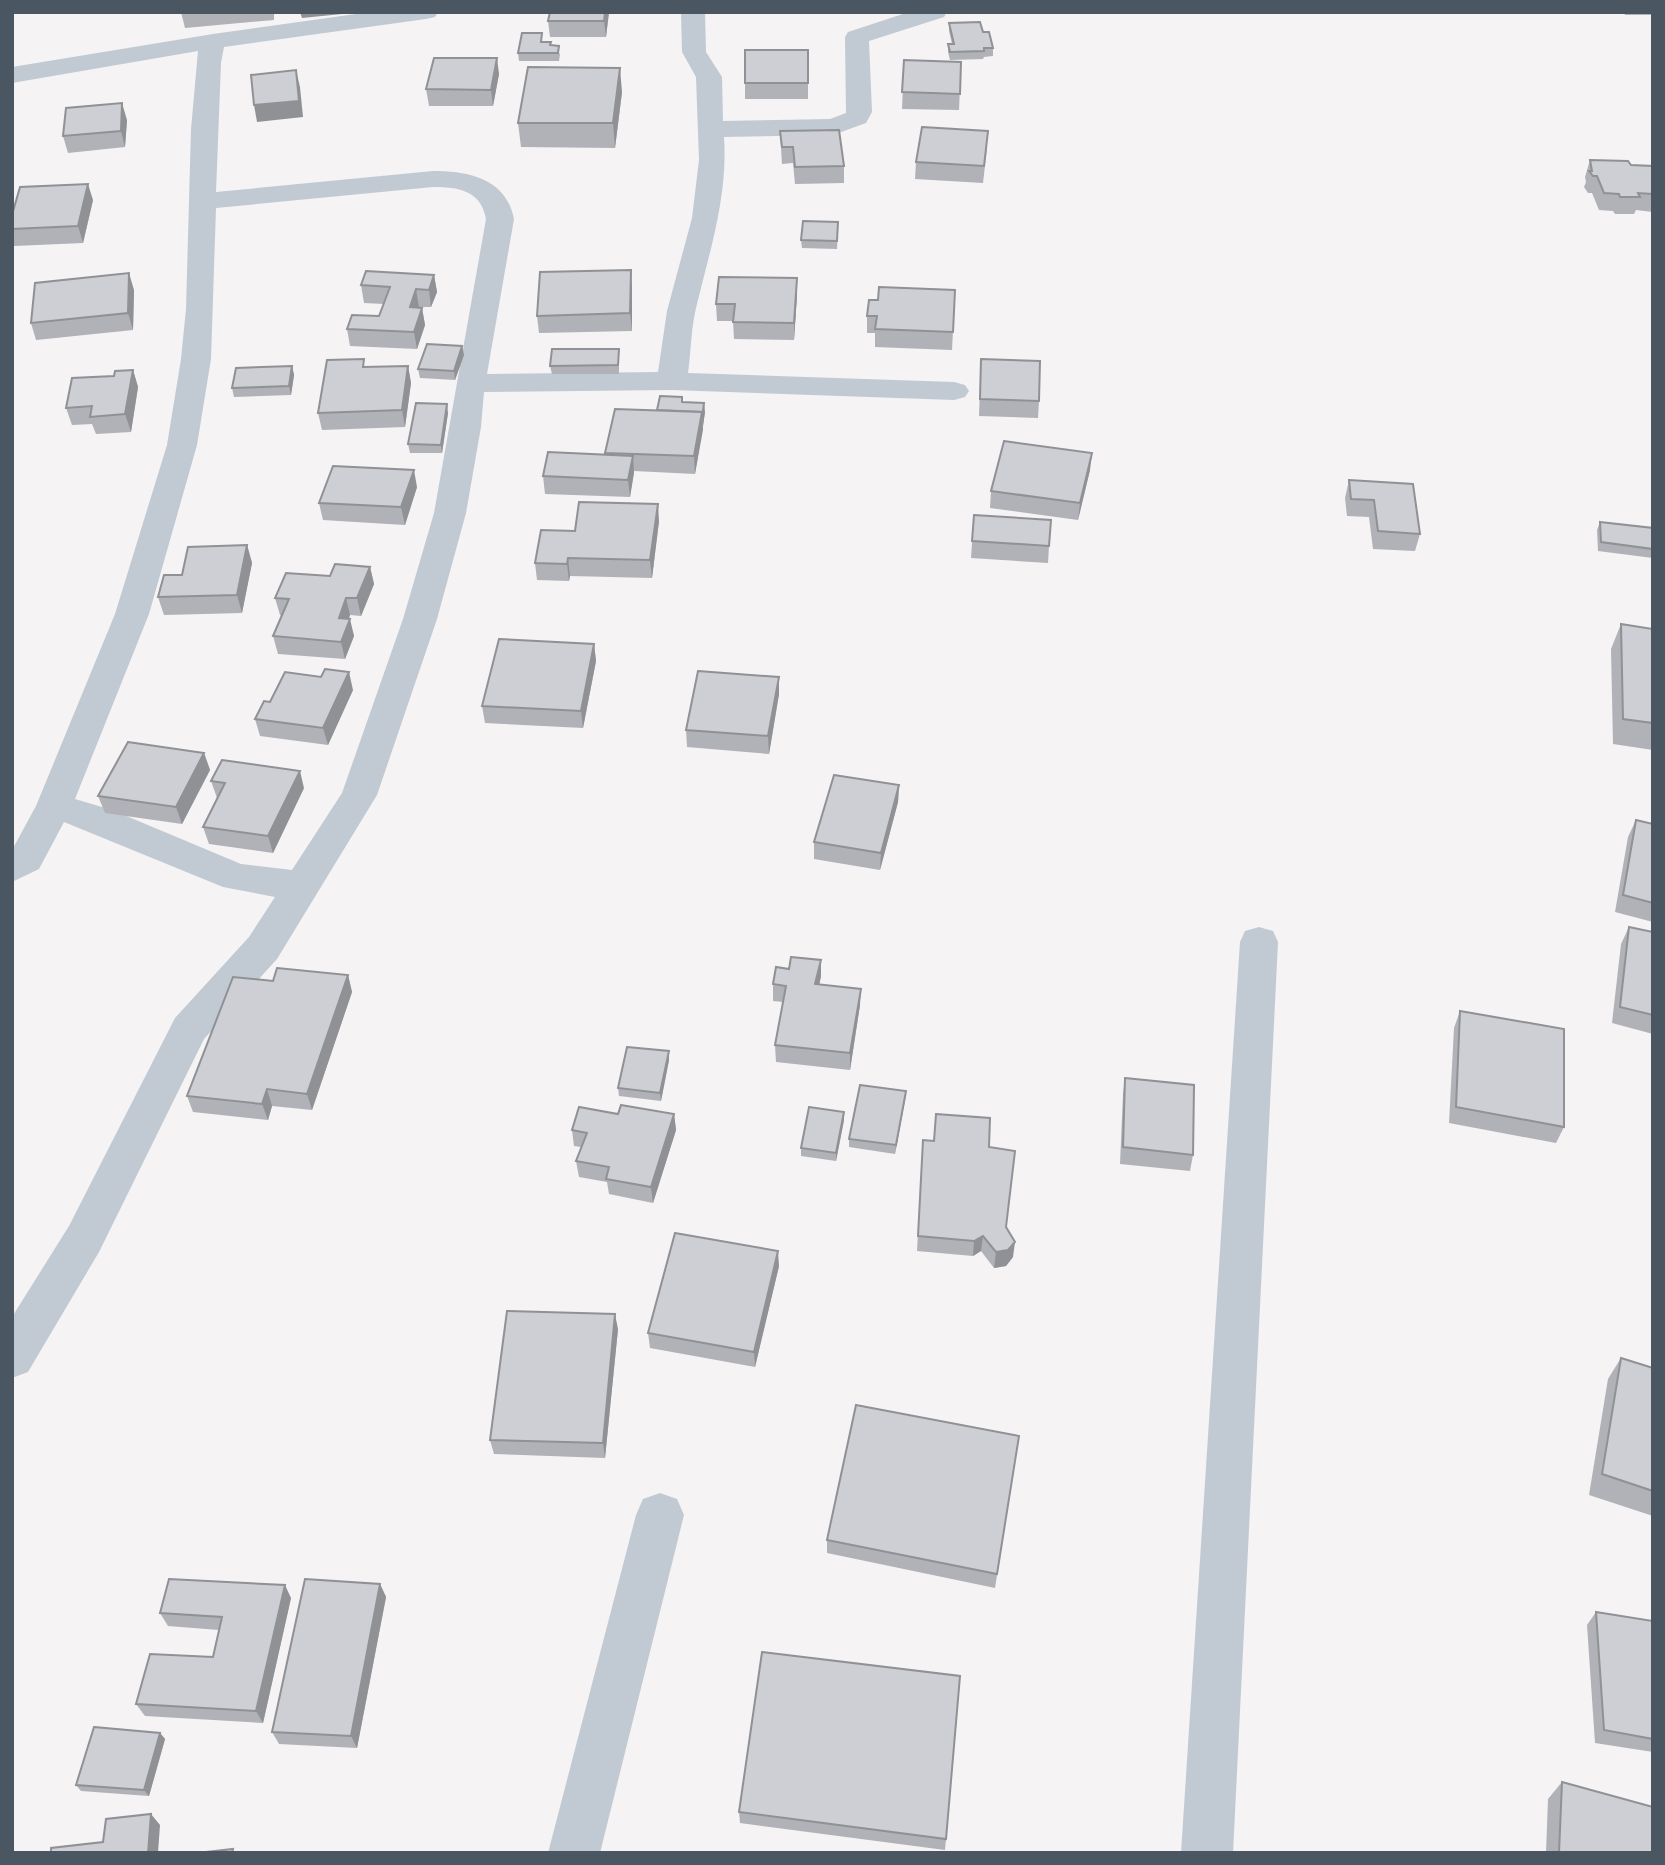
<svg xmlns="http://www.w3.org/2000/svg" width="1665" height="1865" font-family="'Titillium Web',sans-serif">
<rect width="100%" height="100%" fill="#f5f3f3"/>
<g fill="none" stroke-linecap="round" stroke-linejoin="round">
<g fill="#c1cad2" fill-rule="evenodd">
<path d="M370,12H438L435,17L426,19L224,47L221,63L216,192L433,171C468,171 506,178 514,219L487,374L658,372L667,311L692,218L699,160L696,77L682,52L681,12H705L706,52L722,77L723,121L830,119L846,113L845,37L848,32L909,12H947L944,17L869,41L872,112L866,123L833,135L724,137C728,196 710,250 696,308C691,329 691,351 688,373L954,382L965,385L969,391L965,397L954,400L672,390L484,392L481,427L466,513L437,619L377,795L277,959L204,1039L99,1252L28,1372L12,1378V1317L69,1226L175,1018L249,937L275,897L223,887L64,822L39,869L12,882V850L36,806L115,614L167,445L181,359L186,309L191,129L198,51L12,83V67L213,34ZM433,187C458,187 481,190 486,219L434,513L403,619L342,793L292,870L241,864L112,810L75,799L149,614L197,445L211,359L216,208Z"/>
<path d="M1259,927L1273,931L1278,942L1233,1853H1181L1240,942L1245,931Z"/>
<path d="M660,1493L677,1499L684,1515L600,1853H548L636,1515L643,1499Z"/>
</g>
</g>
<g fill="#b0b2b7">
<path d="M181,12H274V20L185,28Z"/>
<path d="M550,12H609L606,37H550L548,21Z"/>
<path d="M1624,12H1653V15H1625Z"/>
<path d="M949,23L983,32L993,48V56L984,57L983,59L950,60L948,52V44H952L949,31Z"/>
<path d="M543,42H551V45L560,54L559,61H519L518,53Z"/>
<path d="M808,50V99H745V83Z"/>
<path d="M904,60L961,62L959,110L902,109Z"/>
<path d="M499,74L493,106H429L426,89Z"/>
<path d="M622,92L615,148L521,147L518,123Z"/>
<path d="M127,120L125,147L68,153L63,136Z"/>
<path d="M780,131L844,166V183L795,184L793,163L782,164Z"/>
<path d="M987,148L983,183L915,179L916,162Z"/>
<path d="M1590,160L1631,165L1653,166V212L1636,210L1634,214H1615L1613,211L1599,210L1592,193H1588L1584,187L1586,182L1585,177Z"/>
<path d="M93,200L83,243L14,246L12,241V215Z"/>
<path d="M838,222L837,249L802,248L801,240Z"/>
<path d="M434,275L437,292L431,307H419V308H422L425,325L417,349L350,346L347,329L379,316L384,304L364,303L361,285Z"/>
<path d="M797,278V295L794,340L734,339L733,321H717L716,304Z"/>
<path d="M632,287V331L539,333L537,316Z"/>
<path d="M134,290L133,330L36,340L31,323Z"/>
<path d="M955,290L952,350L875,347V333H867V316L878,300Z"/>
<path d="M462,346L464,355L455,380L420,378L418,369Z"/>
<path d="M619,349V374H552L550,366Z"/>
<path d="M981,359L1039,401L1038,418L979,416Z"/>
<path d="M292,366L294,375L291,395L234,397L232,388Z"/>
<path d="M408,366L411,383L405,427L322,430L318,413L366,367Z"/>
<path d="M133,370L138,387L131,432L96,434L92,424L72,425L66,408L114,376Z"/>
<path d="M682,397L683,402L705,412L695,474L634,471L630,497L545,494L543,476L605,455V453L657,410Z"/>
<path d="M448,413L442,453H410L408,444Z"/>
<path d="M1090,470L1078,520L990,508L991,491Z"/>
<path d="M1349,480L1420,534L1415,551L1373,549L1369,517L1347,516L1345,498Z"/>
<path d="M417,487L405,525L323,520L319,503Z"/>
<path d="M974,515L1049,546L1048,563L971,558Z"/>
<path d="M659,521L652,578L570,576L569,581L537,580L535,563L575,531Z"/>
<path d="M1600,522L1653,528V558L1598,551L1597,530Z"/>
<path d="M247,545L252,563L242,613L164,615L158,597L182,575Z"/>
<path d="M370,567L374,584L361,616L350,615L349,618L354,636L345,659L278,654L273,636L282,616L280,615L275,598Z"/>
<path d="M1621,624L1653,629V750L1613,744L1611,649Z"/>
<path d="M594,644L596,661L583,728L485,723L482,706Z"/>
<path d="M353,690L328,745L260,736L255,719L270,702Z"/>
<path d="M779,694L769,754L687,747L686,730Z"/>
<path d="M204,753L210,770L182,824L105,813L98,796Z"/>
<path d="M211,781L304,788L273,853L209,844L203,827L217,798Z"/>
<path d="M899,785L898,802L880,870L814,859V842Z"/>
<path d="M1636,820L1653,824V922L1615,912L1628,837Z"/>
<path d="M1629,927L1653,932V1034L1612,1023L1621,944Z"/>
<path d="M348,975L352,992L312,1110L272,1106L268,1120L193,1112L187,1096L273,981Z"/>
<path d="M821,976L819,985L860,1005L850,1070L776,1062L775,1045L783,1002L773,1001V984Z"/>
<path d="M1460,1011L1564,1127L1556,1143L1449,1123L1454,1028Z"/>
<path d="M669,1060L661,1101L619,1096L618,1088Z"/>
<path d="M1125,1078L1193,1155L1190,1171L1120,1164L1123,1094Z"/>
<path d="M906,1091L905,1100L895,1154L849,1147V1139Z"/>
<path d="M618,1114H674L676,1130L653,1203L609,1194L607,1182L579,1177L576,1161L581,1147L574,1146L572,1130Z"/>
<path d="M844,1120L836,1161L801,1156V1148Z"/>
<path d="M923,1140L989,1147L1013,1257L1006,1266L994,1268L981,1251L973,1256L917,1251Z"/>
<path d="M779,1266L755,1367L650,1348L648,1333Z"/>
<path d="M618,1329L605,1458L494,1454L490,1440Z"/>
<path d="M1621,1358L1653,1368V1516L1589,1495L1608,1379Z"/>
<path d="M1019,1436L995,1588L827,1553V1540Z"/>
<path d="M380,1584L386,1597L357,1748L279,1744L272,1732Z"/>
<path d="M291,1598L263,1723L145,1716L136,1704L213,1657L219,1630L168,1626L160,1613Z"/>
<path d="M1596,1612L1653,1621V1752L1595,1743L1587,1625Z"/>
<path d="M160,1733L165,1739L149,1796L81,1791L76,1785Z"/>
<path d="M1562,1782L1653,1853H1546L1548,1799Z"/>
<path d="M739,1812L946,1839L945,1850L740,1823Z"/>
</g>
<g fill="#909195">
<path d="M300,12H352V13L302,18Z"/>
<path d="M605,12H609L606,37L604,21Z"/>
<path d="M497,58L499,74L493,106L491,90Z"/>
<path d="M620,68L622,92L615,148L613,123Z"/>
<path d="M296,70L300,87L303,117L257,122L254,105Z"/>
<path d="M122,103L127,120L125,147L121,131Z"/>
<path d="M88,184L93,200L83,243L78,226Z"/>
<path d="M631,270L632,287V331L630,313Z"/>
<path d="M129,273L134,290L133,330L128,313Z"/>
<path d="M434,275L437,292L431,307L429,290Z"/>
<path d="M797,278V295L794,340V323Z"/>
<path d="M416,289L419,307L413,324L410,307Z"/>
<path d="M422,308L425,325L417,349L414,332Z"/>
<path d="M462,346L464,355L455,380L454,371Z"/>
<path d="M292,366L294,375L291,395L289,386Z"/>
<path d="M408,366L411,383L405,427L402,410Z"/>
<path d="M133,370L138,387L131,432L125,414Z"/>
<path d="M704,403L705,412L703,427L702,418Z"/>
<path d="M447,404L448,413L442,453L441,445Z"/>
<path d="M702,412L703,430L695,474L694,456Z"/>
<path d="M1092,453L1090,470L1078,520L1080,503Z"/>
<path d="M633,456L634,473L630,497L628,480Z"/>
<path d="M414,470L417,487L405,525L401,507Z"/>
<path d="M658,504L659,521L652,578L650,560Z"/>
<path d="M247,545L252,563L242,613L237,595Z"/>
<path d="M568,558L570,576L569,581L567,564Z"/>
<path d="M370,567L374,584L361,616L357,598Z"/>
<path d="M346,598L350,615L343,635L339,618Z"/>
<path d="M350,619L354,636L345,659L341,642Z"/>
<path d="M594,644L596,661L583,728L581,711Z"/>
<path d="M349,672L353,690L328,745L323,728Z"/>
<path d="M779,677V694L769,754L768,736Z"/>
<path d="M204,753L210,770L182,824L176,807Z"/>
<path d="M300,771L304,788L273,853L268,836Z"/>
<path d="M899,785L898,802L880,870L881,853Z"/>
<path d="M821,960V976L816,1001L815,984Z"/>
<path d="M348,975L352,992L312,1110L307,1094Z"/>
<path d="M861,989L860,1005L850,1070V1053Z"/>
<path d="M669,1051V1060L661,1101L660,1093Z"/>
<path d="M267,1089L272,1106L268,1120L262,1104Z"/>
<path d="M906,1091L905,1100L895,1154L896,1145Z"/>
<path d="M844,1112V1120L836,1161V1153Z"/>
<path d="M674,1114L676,1130L653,1203L651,1187Z"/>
<path d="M983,1236L981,1251L973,1256L974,1241Z"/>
<path d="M1015,1242L1013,1257L1006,1266L994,1268L996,1252Z"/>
<path d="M778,1251L779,1266L755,1367L754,1352Z"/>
<path d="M615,1314L618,1329L605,1458L603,1443Z"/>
<path d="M380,1584L386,1597L357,1748L351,1736Z"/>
<path d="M285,1585L291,1598L263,1723L256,1711Z"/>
<path d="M160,1733L165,1739L149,1796L144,1790Z"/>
<path d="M151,1814L160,1825L158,1853H148Z"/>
</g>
<g fill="#cdcfd5" stroke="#909195" stroke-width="2">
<path d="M550,12H605L604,21H548Z"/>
<path d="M980,22L983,32H989L993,48H984V51L950,52L948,44H954L949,23Z"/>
<path d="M522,33H542L541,42H551L550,45L559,46L558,53H518Z"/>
<rect x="745" y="50" width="63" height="33"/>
<path d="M434,58H497L491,90L426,89Z"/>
<path d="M904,60L961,62L960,94L902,92Z"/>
<path d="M528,67L620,68L613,123H518Z"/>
<path d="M296,70L299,101L254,105L251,75Z"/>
<path d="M122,103L121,131L63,136L66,108Z"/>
<path d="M922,127L988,131L984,166L916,162Z"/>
<path d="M839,130L844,166L795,167L793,147H782L780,131Z"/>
<path d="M1590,160L1628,161L1631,165L1653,166V194L1638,193L1640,197H1620L1619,194L1604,193L1597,176H1593L1589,171H1592Z"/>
<path d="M88,184L78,226L12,229V215L20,187Z"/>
<path d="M803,221L838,222L837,241L801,240Z"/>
<path d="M631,270L630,313L537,316L540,272Z"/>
<path d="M366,271L434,275L429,290L416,289L410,307L422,308L414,332L347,329L352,315L379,316L390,287L361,285Z"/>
<path d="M129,273L128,313L31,323L35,283Z"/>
<path d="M719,277L797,278L794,323L733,322L735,304H716Z"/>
<path d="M879,287L955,290L953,332L875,329L877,316H867L869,300H878Z"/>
<path d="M427,344L462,346L454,371L418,369Z"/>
<path d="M552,349H619L618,365L550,366Z"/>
<path d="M364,359L363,367L408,366L402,410L318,413L327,360Z"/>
<path d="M981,359L1040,361L1039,401L980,399Z"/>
<path d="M292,366L289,386L232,388L236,368Z"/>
<path d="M133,370L125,414L90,417L92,406L66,408L72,378L114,376L115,371Z"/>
<path d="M660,396L682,397V402L704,403L702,418V412L657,410Z"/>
<path d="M416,403L447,404L441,445L408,444Z"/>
<path d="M615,409L702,412L694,456L605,453Z"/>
<path d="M1004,441L1092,453L1080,503L991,491Z"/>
<path d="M548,452L633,456L628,480L543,476Z"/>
<path d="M333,466L414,470L401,507L319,503Z"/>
<path d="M1349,480L1413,484L1420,534L1378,531L1374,500L1351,499Z"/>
<path d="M579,502L658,504L650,560L568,558L567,564L535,563L541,530L575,531Z"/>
<path d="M974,515L1051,520L1049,546L972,541Z"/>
<path d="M1600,522L1653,528V549L1601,542Z"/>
<path d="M247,545L237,595L158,597L164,575H182L188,547Z"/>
<path d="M335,564L370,567L357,598H346L339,618L350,619L341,642L273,636L289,599L275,598L286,573L330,576Z"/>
<path d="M1621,624L1653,629V723L1623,719Z"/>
<path d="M499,639L594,644L581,711L482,706Z"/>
<path d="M325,669L349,672L323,728L255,719L264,701L270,702L285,672L321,677Z"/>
<path d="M698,671L779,677L768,736L686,730Z"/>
<path d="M128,742L204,753L176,807L98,796Z"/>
<path d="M222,760L300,771L268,836L203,827L225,783L211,781Z"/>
<path d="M834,775L899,785L881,853L814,842Z"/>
<path d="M1636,820L1653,824V903L1623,895Z"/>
<path d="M1629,927L1653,932V1015L1620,1007Z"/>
<path d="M791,957L821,960L815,984L861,989L850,1053L775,1045L786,986L773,984L776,967L789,969Z"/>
<path d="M277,968L348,975L307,1094L267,1089L262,1104L187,1096L233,977L273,981Z"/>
<path d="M1460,1011L1564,1029V1127L1456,1107Z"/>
<path d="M627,1047L669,1051L660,1093L618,1088Z"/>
<path d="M1125,1078L1194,1085L1193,1155L1123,1147Z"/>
<path d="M860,1085L906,1091L896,1145L849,1139Z"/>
<path d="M621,1105L674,1114L651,1187L606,1179L609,1167L576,1161L587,1133L572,1130L579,1107L618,1114Z"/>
<path d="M809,1107L844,1112L836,1153L801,1148Z"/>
<path d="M936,1114L990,1118L989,1147L1015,1151L1006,1227L1015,1242L1008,1250L996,1252L983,1236L974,1241L918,1236L923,1140L934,1141Z"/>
<path d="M675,1233L778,1251L754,1352L648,1333Z"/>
<path d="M507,1311L615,1314L603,1443L490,1440Z"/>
<path d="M1621,1358L1653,1368V1491L1602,1474Z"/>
<path d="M856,1405L1019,1436L997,1574L827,1540Z"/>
<path d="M169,1579L285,1585L256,1711L136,1704L150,1654L213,1657L222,1617L160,1613Z"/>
<path d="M305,1579L380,1584L351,1736L272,1732Z"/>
<path d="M1596,1612L1653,1621V1739L1604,1730Z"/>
<path d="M762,1652L960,1676L946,1839L739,1812Z"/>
<path d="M94,1727L160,1733L144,1790L76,1785Z"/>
<path d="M1562,1782L1653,1807V1853H1559Z"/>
<path d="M151,1814L148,1853H51V1848L103,1842L106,1819Z"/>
<path d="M233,1849L232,1853H197Z"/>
</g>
<rect width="1665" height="1865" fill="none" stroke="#4a5661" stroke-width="28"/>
</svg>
